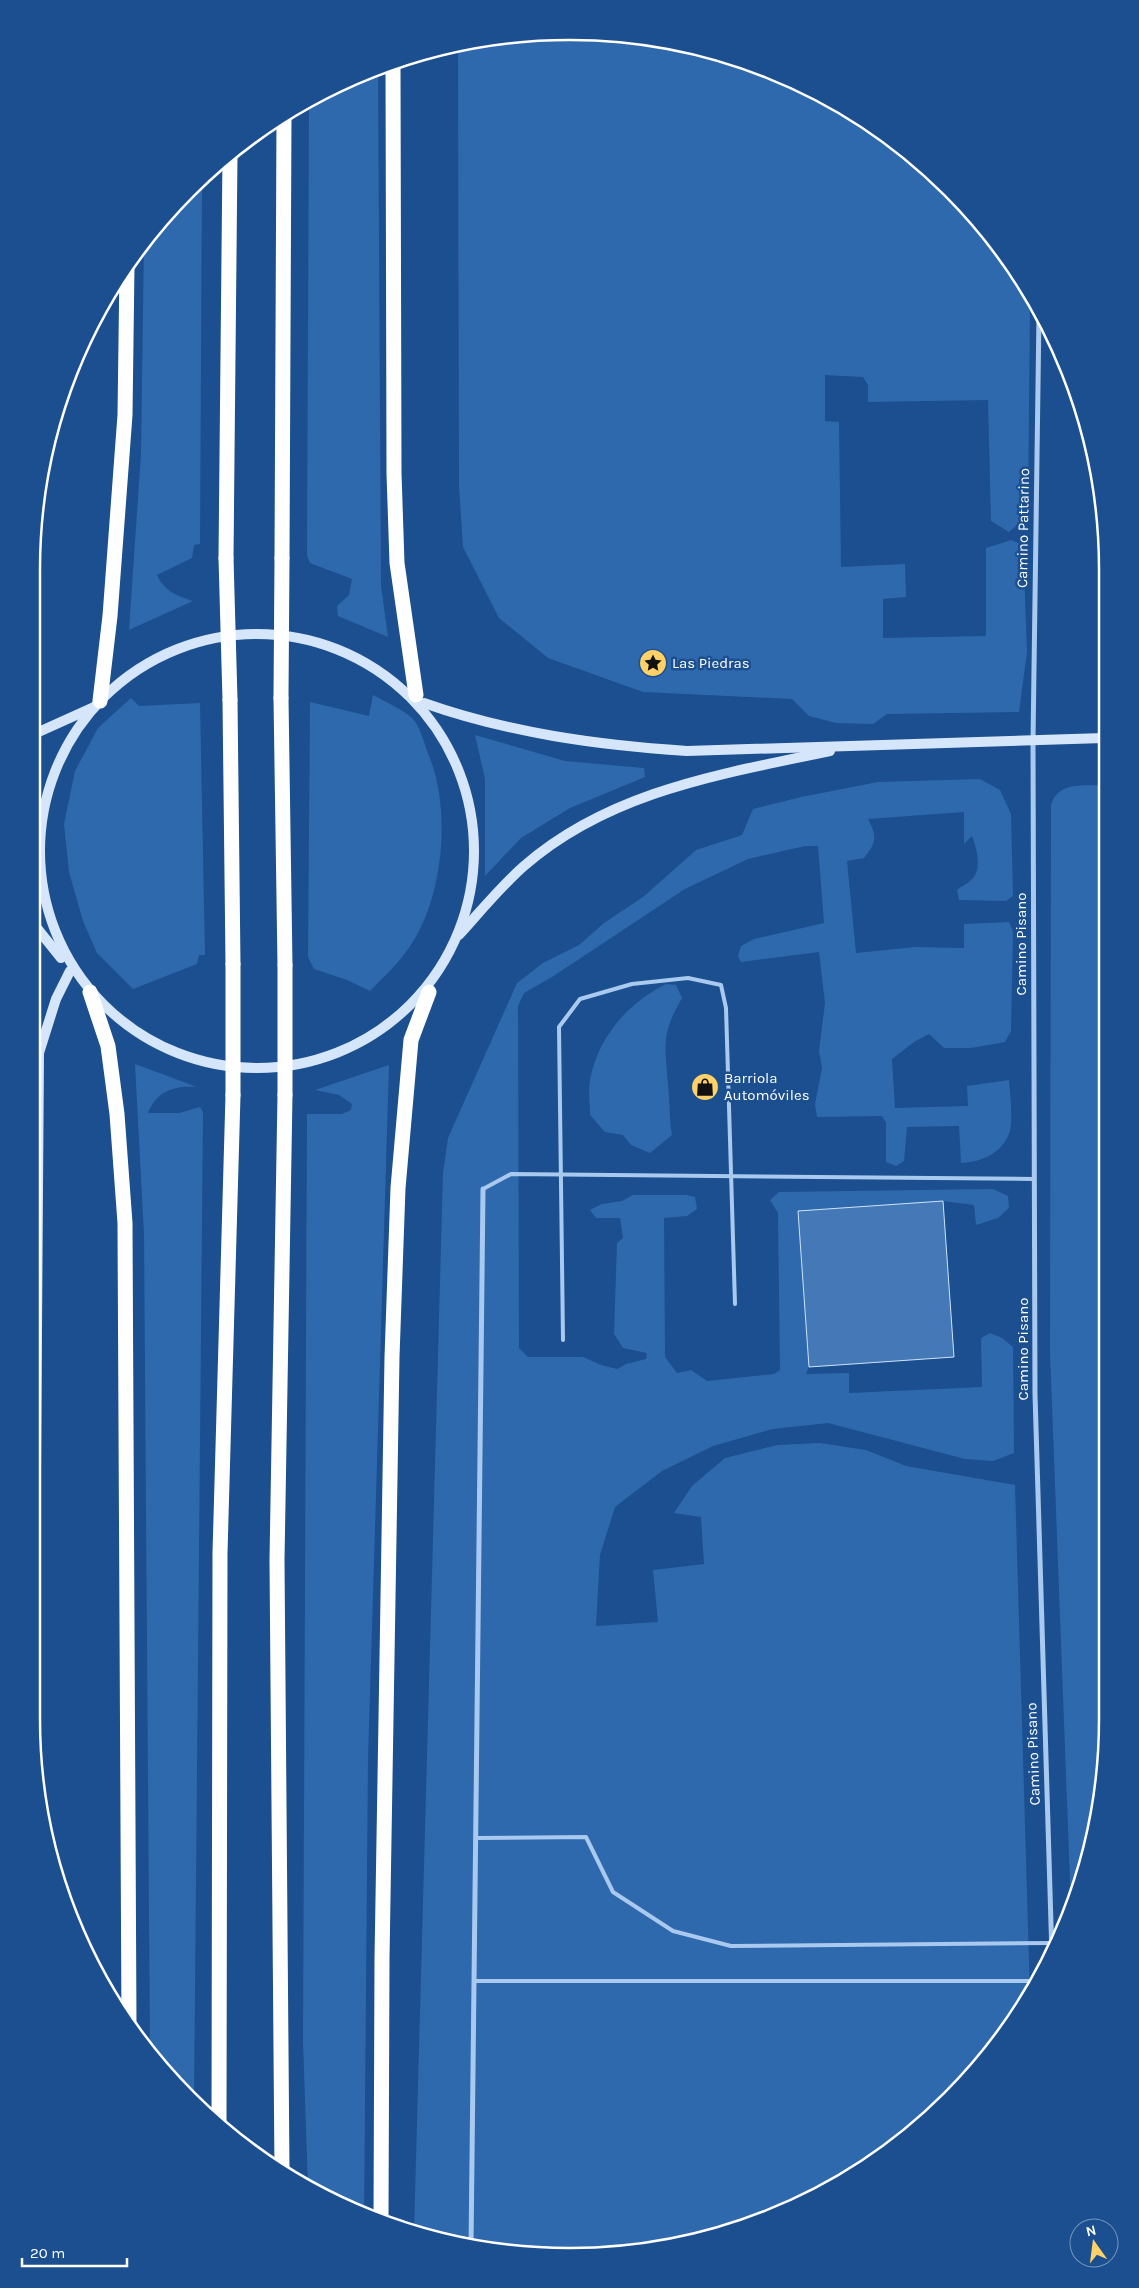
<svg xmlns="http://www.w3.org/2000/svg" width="1139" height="2288" font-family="Karla,sans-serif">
<rect width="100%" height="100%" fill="#1b4f8f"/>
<g fill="#2e69ad">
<path d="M604,32L709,50L807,87L897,143L997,242L1030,300L1028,515L1009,532L991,521L988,400L868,402V385L863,377L825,375V421L839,422L841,567L905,564L906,597L883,599V638L986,636V548L1011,540L1023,545L1027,652L1019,712L887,714L873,724L836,723L809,716L792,699L643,692L548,658L499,618L463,547L459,486L458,45L499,36Z"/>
<path d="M378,68L381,586L388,637L338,616L337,606L349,595L352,579L310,563L307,556L309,100Z"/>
<path d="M202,178L200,544L194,545L192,558L157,575C164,591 177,596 193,601L129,630L141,454L144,240Z"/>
<path d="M373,695C385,702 401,708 412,718C420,725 425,746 429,756C450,807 444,884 418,933C406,956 388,973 370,991L347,980L314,969L308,957L310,702L369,716Z"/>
<path d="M131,698L139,706L200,703L205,955H199L197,964L133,989L97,953L83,921L69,872L64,824L75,771L98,728Z"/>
<path d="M475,735L565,761L644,768L645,777L570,808L521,838L485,876V779Z"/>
<path d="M980,779L1000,790L1011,814L1013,896L1006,901L959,900L957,890C961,886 966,885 970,881C983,871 977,849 972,836L964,844V812L868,819C877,836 877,842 864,858L847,861L856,953L915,947L964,948V924L1009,922L1013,932L1011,1031L1005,1042L971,1048H944L929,1034L914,1042L892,1059L895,1108L968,1106L967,1086L1009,1080C1010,1093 1013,1120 1010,1131C1003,1153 982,1162 961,1163L959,1126L907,1127L904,1161L896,1166L886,1162V1123L882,1116L817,1117L815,1104L822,1068L819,1051L825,1003L819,952L741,962L738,956L741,946L754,939L824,923L818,846H805L748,859L685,889L552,977L524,993L518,1006L519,1348L528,1357H583L601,1365L617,1369L626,1364L646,1359L647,1353L623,1348L614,1334L617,1243L623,1238L620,1218H596L590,1210L602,1204L622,1201L633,1195H686L695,1197L697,1209L687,1216L664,1218L665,1357L677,1373L691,1370L707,1381L774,1374L780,1370L778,1213L770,1200L779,1192L993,1189L1008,1196L1009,1208L998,1218L976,1225L974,1205L943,1201L798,1212L809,1367L806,1374L849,1373V1393L982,1387L981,1338L990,1333L1002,1338L1013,1347L1014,1453L993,1461L965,1459L828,1423L773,1429L713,1446L662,1471L615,1507L600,1555L596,1626L658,1622L653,1570L704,1564L701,1517L674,1513L692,1486L725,1458L777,1445L820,1443L866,1450L906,1466L1015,1485L1030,1995L1017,2018L950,2099L869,2166L807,2201L709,2238L639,2252L535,2256L464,2246L414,2231L443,1173L448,1138L517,983L543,963L579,945L604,923L643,897L696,850L742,835L753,809L801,797L878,782Z"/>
<path d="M1104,785L1107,1753L1089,1858L1071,1907L1050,1352L1051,805C1058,781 1083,786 1104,785Z"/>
<path d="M666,984L676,985L682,998C661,1034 665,1045 668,1084C670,1101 669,1118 672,1135L650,1153L631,1145L623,1135L605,1132L590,1115C590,1104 588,1091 590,1080C598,1037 628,1003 666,984Z"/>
<path d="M135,1064L197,1087C175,1085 156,1091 148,1113H179L200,1107L203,1112L194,2101L150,2054L144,1235Z"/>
<path d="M389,1065L368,1760L364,2216L308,2186L303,2042L307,1114H342L351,1110L352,1104L339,1095L315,1090Z"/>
</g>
<path fill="#4478b7" stroke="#cfe3fa" d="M943,1201L954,1357L809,1367L798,1211Z"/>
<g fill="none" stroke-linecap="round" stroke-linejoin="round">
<g stroke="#a9c9ee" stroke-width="4">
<path d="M483,1189L511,1174L1034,1179"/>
<path d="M563,1340L559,1027L580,999L632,984L688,978L721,985L726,1008L735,1304"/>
<path d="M476,1838L586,1837L613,1892L673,1931L731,1946L1052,1943"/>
<path d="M474,1981H1038"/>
</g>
<g stroke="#a9c9ee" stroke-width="5">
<path d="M1039,315L1033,741L1035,1394L1052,1957"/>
<path d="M471,2247L483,1189"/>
</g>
<g stroke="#d6e6fa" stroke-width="10">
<circle cx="257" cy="851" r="217"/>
<path d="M424,703C509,733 597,745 687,751L1104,738"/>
<path d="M32,735L94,707"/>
<path d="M32,922L61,958"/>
<path d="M459,935C480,912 501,886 524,866C610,791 722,774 830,751"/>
<path d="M34,1744L39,1053L56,999L70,971"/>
</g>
<g stroke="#fff" stroke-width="15">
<path d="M393,62L394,473L397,563L416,695"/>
<path d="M226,558L230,154"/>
<path d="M282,558L284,115"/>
<path d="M281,698L285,965"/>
<path d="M230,700L233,964"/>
<path d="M100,701L110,616L125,415L127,266"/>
<path d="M90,992L108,1046L117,1114L125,1223L129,2026"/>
<path d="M219,2127L220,1553L233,1095"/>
<path d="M282,2172L277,1560L285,1095"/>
<path d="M381,2221L382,1959L392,1357L398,1188L411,1040L429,992"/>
</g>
<g stroke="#fff" stroke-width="15">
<path d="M226,558L230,700"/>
<path d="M281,698L282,558"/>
<path d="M285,965V1095"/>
<path d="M233,1095V964"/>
</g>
</g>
<defs>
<g id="sight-disc" transform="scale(1.4375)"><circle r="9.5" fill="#ffd166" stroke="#1b4f8f"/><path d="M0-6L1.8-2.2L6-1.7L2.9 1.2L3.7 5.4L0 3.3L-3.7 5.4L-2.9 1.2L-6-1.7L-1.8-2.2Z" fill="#111"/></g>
<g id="shop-disc" transform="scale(1.4375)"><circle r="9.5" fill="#ffd166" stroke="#1b4f8f"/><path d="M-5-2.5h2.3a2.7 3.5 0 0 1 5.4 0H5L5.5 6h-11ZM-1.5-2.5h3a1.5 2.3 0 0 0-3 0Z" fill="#111"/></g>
</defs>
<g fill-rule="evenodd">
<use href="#sight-disc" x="653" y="663"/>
<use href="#shop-disc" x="705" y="1087"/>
</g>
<g text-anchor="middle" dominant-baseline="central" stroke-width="5" stroke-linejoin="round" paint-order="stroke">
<g font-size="15" fill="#fff" stroke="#1b4f8f">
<text transform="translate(1023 528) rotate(-89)">Camino Pattarino</text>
<text transform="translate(1021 944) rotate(-90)">Camino Pisano</text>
<text transform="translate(1023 1349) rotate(-90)">Camino Pisano</text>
<text transform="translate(1033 1754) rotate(-92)">Camino Pisano</text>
</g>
<g font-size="15" fill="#fff" stroke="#1b4f8f" text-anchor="start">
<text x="672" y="663">Las Piedras</text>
<text x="724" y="1078">Barriola<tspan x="724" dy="17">Automóviles</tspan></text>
</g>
</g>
<path d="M0 0H1139V2288H0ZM569 40H570A529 529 0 0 1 1099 569V1719A529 529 0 0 1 570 2248H569A529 529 0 0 1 40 1719V569A529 529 0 0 1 569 40Z" fill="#1b4f8f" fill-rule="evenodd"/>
<path fill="none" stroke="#fff" stroke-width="2.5" d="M569 40H570A529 529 0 0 1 1099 569V1719A529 529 0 0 1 570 2248H569A529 529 0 0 1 40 1719V569A529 529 0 0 1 569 40Z"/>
<g transform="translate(1094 2243) rotate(346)"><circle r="24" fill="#1b4f8f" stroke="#7695bc"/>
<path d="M0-4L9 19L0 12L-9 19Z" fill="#ffd166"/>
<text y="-8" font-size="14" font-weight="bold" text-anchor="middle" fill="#ffffff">N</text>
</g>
<path d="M22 2258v8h105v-8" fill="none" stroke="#ffffff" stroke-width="2.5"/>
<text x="30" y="2258" font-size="15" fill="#ffffff" stroke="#1b4f8f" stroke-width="4" paint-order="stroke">20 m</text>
</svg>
